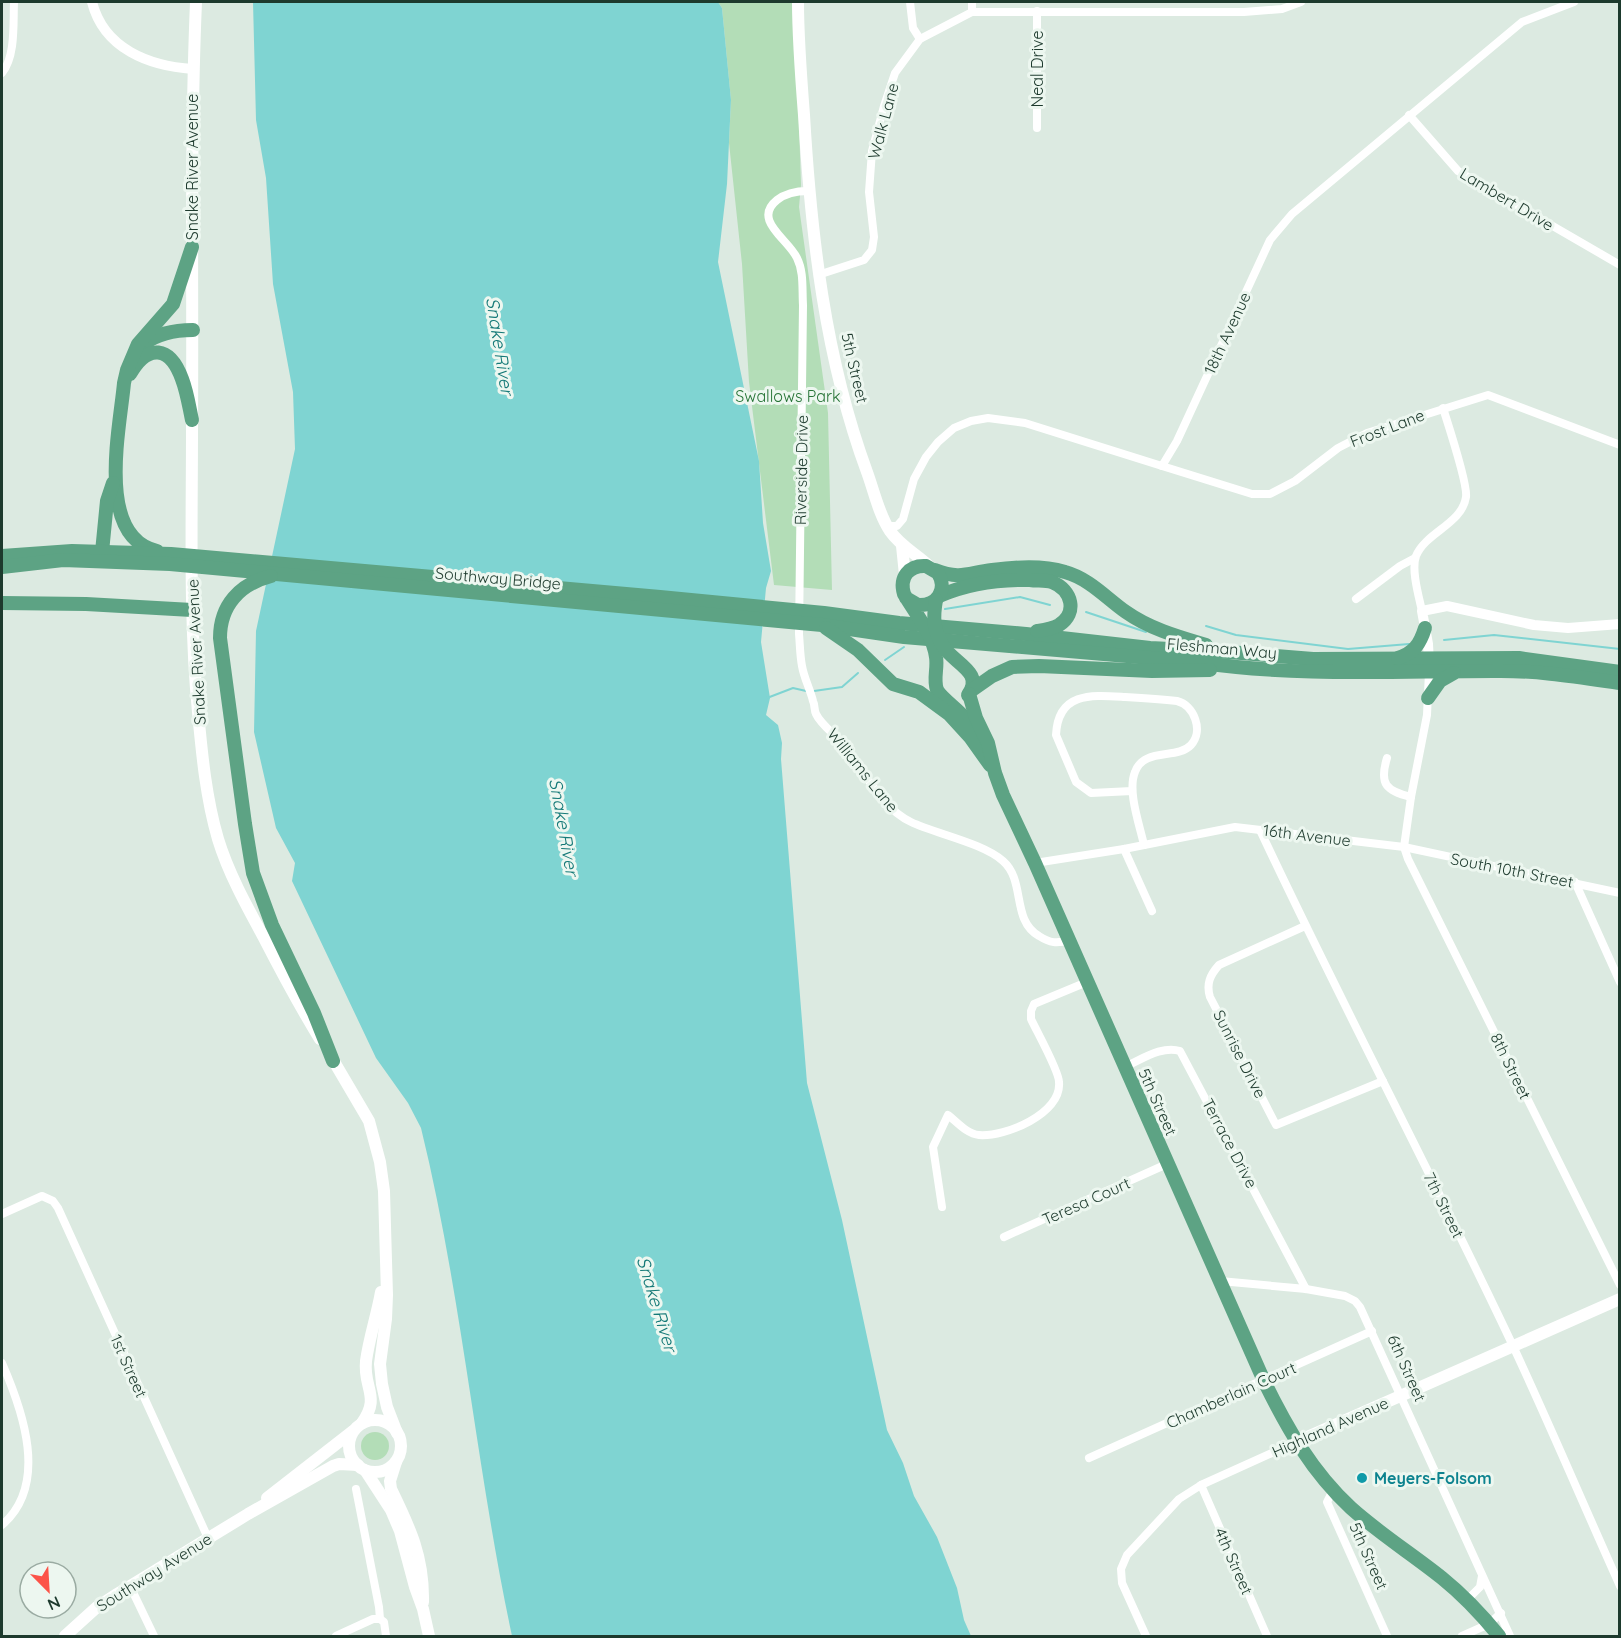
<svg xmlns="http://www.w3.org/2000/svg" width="1621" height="1638" font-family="Quicksand,sans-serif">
<rect width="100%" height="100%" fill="#dceae1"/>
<g fill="#b3ddb7">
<path d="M718,2H795L801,185L799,207L828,413L832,590L774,585L749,382L742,264L729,143L731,100L722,8Z"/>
<circle cx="375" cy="1446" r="14"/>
</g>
<path fill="#7fd4d2" d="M253,2H718L722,8L731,100L727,184L718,262L759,461L763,523L771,571L766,588L761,642L770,698L766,715L778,725L782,743L781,759L807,1083L842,1220L887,1430L903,1463L914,1496L937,1537L957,1588L964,1620L971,1636H512C476,1468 462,1295 421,1128L408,1103L376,1058L292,881L295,863L276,828L254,732L256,631L295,449L293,392L273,284L266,178L256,120Z"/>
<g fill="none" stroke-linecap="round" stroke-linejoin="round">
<g stroke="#7fd4d2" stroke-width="2">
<path d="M945,609L1020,597L1050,605"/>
<path d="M1086,612L1146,632"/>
<path d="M1206,626L1236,635L1348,649L1409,644"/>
<path d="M1444,640L1494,635L1620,649"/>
<path d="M885,660L904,647"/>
<path d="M814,691L842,687L858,673"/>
<path d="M767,698L793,688L806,691"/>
</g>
<g stroke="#fff" stroke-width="8">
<path d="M910,2L913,28L920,39"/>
<path d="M972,12V2"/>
<path d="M2,73C16,56 13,22 14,2"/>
<path d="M1409,115L1458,171L1620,265"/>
<path d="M1037,128V11"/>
<path d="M808,191C797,191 786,193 777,200C752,220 788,239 797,258C804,272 802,289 803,305L799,634C800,645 800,656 802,666C804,678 810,689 813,701C815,705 814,710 816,714C821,725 838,737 846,748C866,773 881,808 911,822C936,834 983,843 1003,861C1026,881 1011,920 1039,936C1050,943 1057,944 1069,940"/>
<path d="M818,275L864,260L872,250L874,237L869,192L872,151L884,106L895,73L920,39L972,12H1244L1282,9L1301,2"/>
<path d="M1162,466L1252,494H1270L1295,481L1338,448L1367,433L1488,395L1620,445"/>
<path d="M887,526H897L903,519L914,479L926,457L938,442L954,428L971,421L988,418L1025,423L1162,466L1177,441L1270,240L1292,214L1522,22L1574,2"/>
<path d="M1356,599L1400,566L1415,558"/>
<path d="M1422,611C1419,597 1411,570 1416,556C1426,532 1462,524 1466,497C1468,484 1448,424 1443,408"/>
<path d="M1429,672L1427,715L1411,797L1404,847L1408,859L1620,1285"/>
<path d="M1387,758C1379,784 1386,791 1411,797"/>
<path d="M1132,791L1091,793L1076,782L1056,735C1058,691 1093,695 1125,697C1143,698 1160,699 1177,701C1194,705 1204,731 1191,745C1177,760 1144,747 1135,772C1127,791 1140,826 1144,845"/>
<path d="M1260,830C1341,1003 1431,1172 1513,1346C1550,1425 1584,1506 1620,1586"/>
<path d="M1124,849L1152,911"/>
<path d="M1035,863L1124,849L1235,827L1404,847L1620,893"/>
<path d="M1575,882L1620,982"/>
<path d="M1305,926L1219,965C1210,975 1206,984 1210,997L1276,1125L1383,1081"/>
<path d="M1124,1067C1141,1060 1162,1045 1180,1051L1306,1289"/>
<path d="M942,1207L933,1147L948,1115C957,1122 967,1134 979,1135C1005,1137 1062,1114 1059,1082C1059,1071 1037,1032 1031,1019V1011L1034,1004L1087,982"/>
<path d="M2,1214L42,1196L53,1201L58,1208L208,1538"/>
<path d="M1004,1237L1167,1164"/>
<path d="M1220,1281L1306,1289L1345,1296L1355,1301L1360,1307L1510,1636"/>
<path d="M2,1363C23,1411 49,1485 2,1525"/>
<path d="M1089,1458L1372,1331"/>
<path d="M1201,1485L1267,1636"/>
<path d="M356,1489L379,1607L380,1619L384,1622L386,1636"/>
<path d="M1333,1490L1327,1502L1387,1636"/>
<path d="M130,1586L154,1636"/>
<path d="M1467,1600L1480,1587L1482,1576"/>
<path d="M336,1636L373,1619H380"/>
<path d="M1146,1636L1122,1583L1121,1569L1127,1555L1179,1499L1201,1485L1296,1442"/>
<path d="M1462,1636L1489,1624L1501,1613"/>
</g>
<g stroke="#fff" stroke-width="10">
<path d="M92,2C104,49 149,66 193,69"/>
<path d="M1429,664L1428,644L1422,611L1447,606L1534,625L1568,628L1620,624"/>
</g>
<g stroke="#fff" stroke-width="12">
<path d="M196,2C190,144 193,286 192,429C192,523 189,618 198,712C202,755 206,798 218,839C228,872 246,905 263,936C281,971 299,1005 320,1039"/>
<path d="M798,2C798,39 801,77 804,115C811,235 825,358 867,472C874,491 879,515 890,531C901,547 917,554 930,567"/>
<path d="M902,546L905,575"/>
<path d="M329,1053L369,1121L380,1162L384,1191L387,1295L386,1319L380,1364L382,1384L387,1407L397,1433"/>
<circle cx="375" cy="1446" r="26"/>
<path d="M362,1423C381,1396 363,1389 366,1361C369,1338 377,1315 381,1292"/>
<path d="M1296,1442L1620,1299"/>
<path d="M396,1462L390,1481L391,1489C410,1528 424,1557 423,1602"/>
<path d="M365,1470L391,1510L400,1531L415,1587L423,1609L429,1636"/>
<path d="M267,1498L353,1431"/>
<path d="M65,1636L97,1607L117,1594L248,1514L333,1466L339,1464L358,1465"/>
</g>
<g stroke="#5da384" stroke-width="14">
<path d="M144,344C158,333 176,330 193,330"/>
<path d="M130,374C148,343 170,346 182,379C187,392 189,406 192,420"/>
<path d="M157,551C95,537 120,428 124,383L127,370L138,344L173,304L192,247"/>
<path d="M102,552L107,501L113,483"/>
<path d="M2,556L72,551L171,554L660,597L824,613L899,623L1026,634L1150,648L1229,652L1313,659L1519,658L1620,672"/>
<path d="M2,567L63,560L170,564L822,625L904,637L1197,662C1295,677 1394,671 1493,671C1535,670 1578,677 1620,683"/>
<path d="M935,570C961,580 967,573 992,570C1016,567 1042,565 1065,572C1090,579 1106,598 1126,612C1150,629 1179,637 1206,645"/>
<path d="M271,576C240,584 220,605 220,638L245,824L253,873L272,925L314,1013L333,1061"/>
<path d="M939,596C969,583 997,579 1030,580C1037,581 1046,580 1052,582C1072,590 1078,613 1059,625C1052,629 1044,630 1037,631"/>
<path d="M906,598L918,605C937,606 948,590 938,573L926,566C909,565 899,577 904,594C915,613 933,634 936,657C938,668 933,679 937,690C942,700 967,715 975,731"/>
<path d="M936,600C933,617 933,630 943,646C953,663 985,672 968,695"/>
<path d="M2,603L86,604L192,610"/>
<path d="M826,628L858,650L893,684L919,692L949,714L970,737L990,765"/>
<path d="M1398,658C1414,653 1420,644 1425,628"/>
<path d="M972,690L992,676L1012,667L1039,666L1152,671L1210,670"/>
<path d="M969,694L976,718L988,743L995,773L1003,795L1035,863L1264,1381C1287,1428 1312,1472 1351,1508C1380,1534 1412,1554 1442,1578C1463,1595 1482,1615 1499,1636"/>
<path d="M1428,698L1440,681L1454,673"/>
</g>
</g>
<circle fill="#0f9aa8" stroke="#edf7f0" stroke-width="2" cx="1362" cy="1478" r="6"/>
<g text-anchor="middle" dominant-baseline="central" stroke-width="6" stroke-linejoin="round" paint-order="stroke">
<g font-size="16" fill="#1d3a2d" stroke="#edf7f0">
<text transform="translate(1037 69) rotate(-90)">Neal Drive</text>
<text transform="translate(883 121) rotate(-75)">Walk Lane</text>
<text transform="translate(192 167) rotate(-90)">Snake River Avenue</text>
<text transform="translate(1507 199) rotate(31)">Lambert Drive</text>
<text transform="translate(1227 333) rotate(-65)">18th Avenue</text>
<text transform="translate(855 368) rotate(77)">5th Street</text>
<text transform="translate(1387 428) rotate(-21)">Frost Lane</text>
<text transform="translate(801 470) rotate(-89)">Riverside Drive</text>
<text transform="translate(498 578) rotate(5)">Southway Bridge</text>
<text transform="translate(1222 648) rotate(5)">Fleshman Way</text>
<text transform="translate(196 652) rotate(-93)">Snake River Avenue</text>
<text transform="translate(863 770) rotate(51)">Williams Lane</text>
<text transform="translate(1307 835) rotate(7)">16th Avenue</text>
<text transform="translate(1512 870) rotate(11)">South 10th Street</text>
<text transform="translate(1240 1054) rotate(63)">Sunrise Drive</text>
<text transform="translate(1511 1066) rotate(64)">8th Street</text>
<text transform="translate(1158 1102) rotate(66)">5th Street</text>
<text transform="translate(1230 1143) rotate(62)">Terrace Drive</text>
<text transform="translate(1086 1201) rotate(-24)">Teresa Court</text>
<text transform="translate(1444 1205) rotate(64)">7th Street</text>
<text transform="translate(129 1366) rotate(66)">1st Street</text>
<text transform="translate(1407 1368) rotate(66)">6th Street</text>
<text transform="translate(1231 1395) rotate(-24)">Chamberlain Court</text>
<text transform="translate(1330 1427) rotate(-24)">Highland Avenue</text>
<text transform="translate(1369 1556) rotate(66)">5th Street</text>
<text transform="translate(1234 1561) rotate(66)">4th Street</text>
<text transform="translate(154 1572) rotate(-32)">Southway Avenue</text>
</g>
<g font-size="16" fill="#257335" stroke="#edf7f0">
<text x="788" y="396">Swallows Park</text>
</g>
<g font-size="16" font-weight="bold" fill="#0d838f" stroke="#edf7f0" text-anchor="start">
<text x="1374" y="1478">Meyers-Folsom</text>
</g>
<g font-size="18" font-style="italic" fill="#147977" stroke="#edf7f0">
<text transform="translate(500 346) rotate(81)">Snake River</text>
<text transform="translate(564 827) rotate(80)">Snake River</text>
<text transform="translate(657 1304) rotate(73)">Snake River</text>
</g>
</g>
<rect width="1621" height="1638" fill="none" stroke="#1d3a2d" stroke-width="6"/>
<g transform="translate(48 1590) rotate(156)"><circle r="28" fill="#edf7f0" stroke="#9aaba2" stroke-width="1.5"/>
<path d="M0-4.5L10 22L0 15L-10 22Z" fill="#fc5348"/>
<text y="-9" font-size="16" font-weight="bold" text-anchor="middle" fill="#1d3a2d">N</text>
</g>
</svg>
